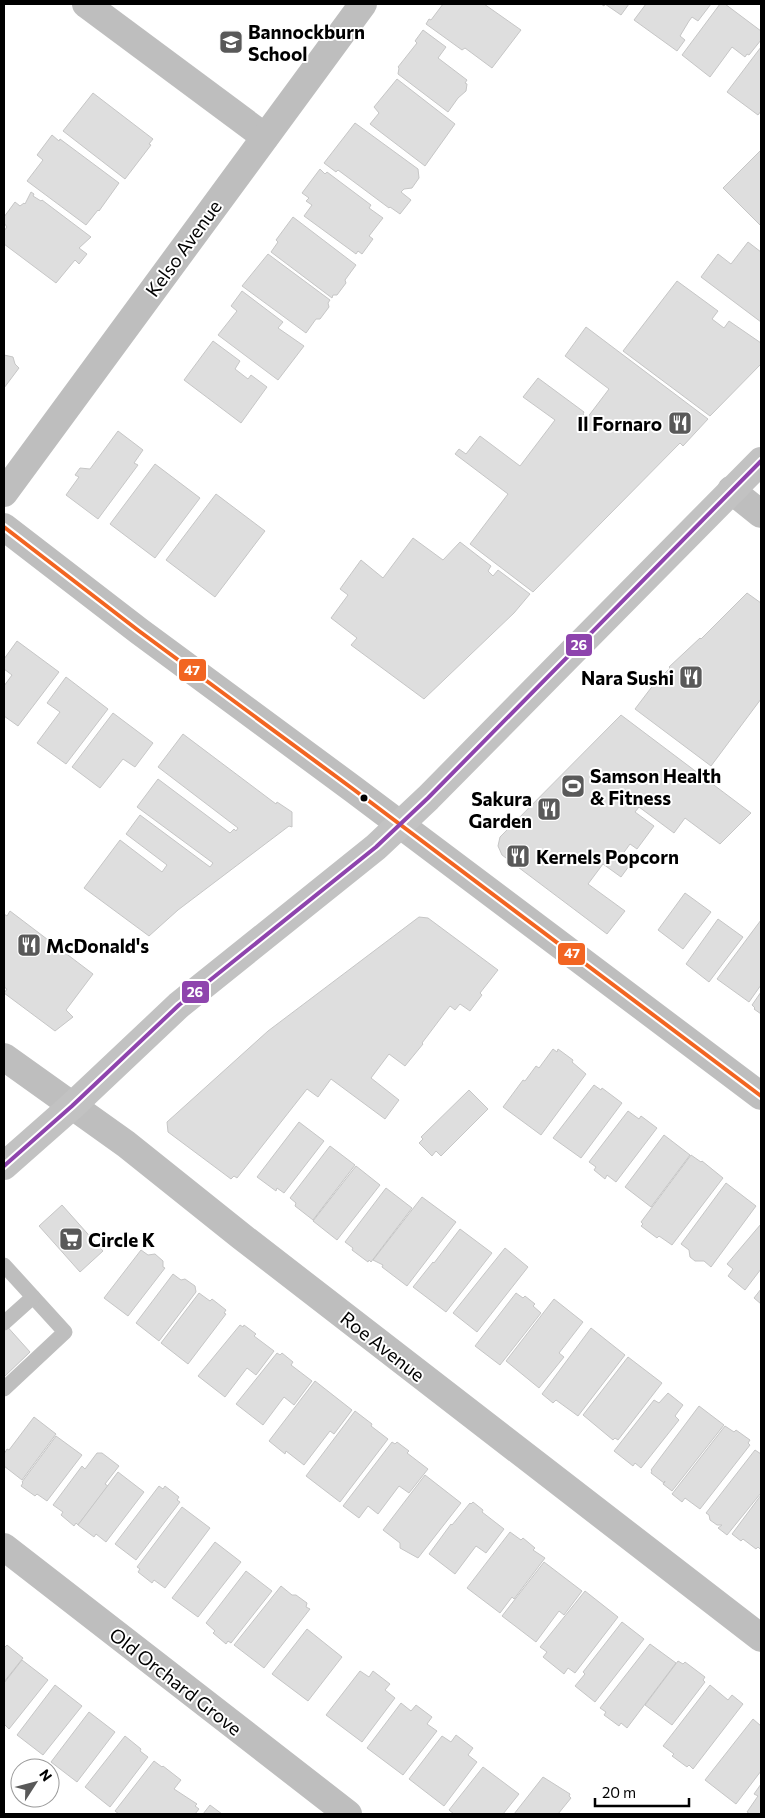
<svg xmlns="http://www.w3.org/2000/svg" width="765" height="1818" font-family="Commissioner,sans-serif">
<rect width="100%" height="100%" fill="#fff"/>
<g fill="#dedede" stroke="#c6c6c6">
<path d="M443,4H484L521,30L492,68L465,48L462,50L426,24L429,19L431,20Z"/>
<path d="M601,4H629L621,15L605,4L604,6Z"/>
<path d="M646,4H711L698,21L692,17L689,21L680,36L685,40L677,51L634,20Z"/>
<path d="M720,4H725L761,31V40L749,55L747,54L745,57L732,47L710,77L682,55Z"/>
<path d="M423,30L446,47L438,58L467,80L465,83L467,84L466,91L458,98L448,112L398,74L399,68L398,67L417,43L415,41Z"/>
<path d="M761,47V111L758,115L727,92Z"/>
<path d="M397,79L455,124L425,166L370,124L379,113L374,107Z"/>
<path d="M93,93L153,139L149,144L151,145L125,179L63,131Z"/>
<path d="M355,123L418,169L419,178L412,188L404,189L401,192L411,200L400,214L390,207L389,208L338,170L336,172L324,163Z"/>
<path d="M52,135L59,141L60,139L119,183L99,211L98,210L86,225L27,181L43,160L37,155Z"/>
<path d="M761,150V226L723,188Z"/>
<path d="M320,169L325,174L327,172L371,205L369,208L383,218L369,236L373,239L362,254L358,251L356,254L304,216L312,205L306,201L309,198L302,193Z"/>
<path d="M31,192L34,194L33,196L41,201L42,200L91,237L79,248L87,254L79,264L75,260L56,283L4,244V231L7,227L4,223V217L15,202L20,206L24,203L25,204Z"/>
<path d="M293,217L356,265L345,280L346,283L337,295H333L332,298L271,252L278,242L276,240Z"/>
<path d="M748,242L761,252V322L701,277L718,254L731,264Z"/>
<path d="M268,254L330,300L328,303L329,307L320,319H316L306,333L242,286Z"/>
<path d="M677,281L718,311L712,319L724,328L729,321L761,343V364L710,416L623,351Z"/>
<path d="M242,291L283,322L278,328L304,346L278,380L218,335L237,311L231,306Z"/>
<path d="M586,327L708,419L683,446L680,443L533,592L470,544L508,494L455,454L459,449L466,454L480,436L520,466L555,420L523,397L538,378L584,412L583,414L587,418L609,389L565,356Z"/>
<path d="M213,341L240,361L235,369L248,379L251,375L267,387L241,423L184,380Z"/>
<path d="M4,355L13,357L15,364L19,368L4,388Z"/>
<path d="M118,431L143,450L134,463L138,465L98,519L66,495L79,477L75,475L80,468L90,469Z"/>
<path d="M155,464L200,498L155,558L110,524Z"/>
<path d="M216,494L265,531L215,597L166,560Z"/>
<path d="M413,538L443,560L460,542L491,566L488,571L493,576L498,570L530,594L514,613L424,699L351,645L357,638L331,618L348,595L340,589L361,560L383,578Z"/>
<path d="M747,593L761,603V699L711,766L635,709L654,684L670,668L669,667L700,638L701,639Z"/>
<path d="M17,641L59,672L18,726L4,716V686L12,675L4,669V659Z"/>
<path d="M66,677L108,709L66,764L37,743L60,712L47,703Z"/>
<path d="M113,713L153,743L135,767L123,759L100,788L72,767Z"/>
<path d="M621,715L751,813L720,844L685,818L674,833L639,807L635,812L654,826L637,849L630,844L622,855L632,862L621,877L603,864L588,884L625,911L607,934L502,855L498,846L500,837Z"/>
<path d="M183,734L276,804L277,802L292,812V827L289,826L178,910L149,936L84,888L120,840L162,872L167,865L126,834L140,815L210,867L213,863L137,807L158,779L230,833L234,829L236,831L238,828L158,767Z"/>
<path d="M685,893L711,912L683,949L658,930Z"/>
<path d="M10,911L93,974L66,1010L73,1017L55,1031L4,993L7,989L4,987V914L7,916Z"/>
<path d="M419,917L428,918L498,970L480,993L482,995L470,1011L460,1004L455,1010L450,1006L422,1043L423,1044L405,1066L389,1054L371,1078L399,1100L385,1119L331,1079L318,1097L307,1089L237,1178L234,1176L231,1179L168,1132L167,1122L268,1031Z"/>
<path d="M718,919L743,937L709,982L686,964Z"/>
<path d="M761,920V985L749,1002L717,979Z"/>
<path d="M761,992V1014L754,1009L755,1008L752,1005Z"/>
<path d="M553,1049L557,1052L558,1049L573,1060L572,1062L586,1074L541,1135L503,1107L523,1080L525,1081L536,1066L539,1068Z"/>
<path d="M594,1085L601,1090L602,1088L622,1103L581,1158L553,1138Z"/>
<path d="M469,1090L488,1109L441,1156L436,1151L432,1156L419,1143L423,1139L421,1137Z"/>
<path d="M628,1111L639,1119L641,1116L657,1128L616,1182L607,1175L605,1179L594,1170L596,1167L589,1162Z"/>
<path d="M299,1122L324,1141L284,1193L277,1188L276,1191L257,1177Z"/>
<path d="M664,1135L690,1155L651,1207L625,1187Z"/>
<path d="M330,1146L355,1165L313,1220L295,1206L296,1203L290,1198Z"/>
<path d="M691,1155L701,1162L702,1161L723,1178L672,1245L659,1236L657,1238L641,1226L643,1224L641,1222Z"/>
<path d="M356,1166L380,1185L337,1240L313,1221Z"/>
<path d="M726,1183L756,1206L711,1267L704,1261H695L690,1257L689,1250L681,1244Z"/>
<path d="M386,1188L412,1208L371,1262L369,1260L368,1262L352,1250L353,1248L345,1242Z"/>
<path d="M422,1197L456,1222L407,1286L382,1267L383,1265L373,1260Z"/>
<path d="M62,1205L103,1251L80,1272L39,1226Z"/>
<path d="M761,1224V1269L745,1290L728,1276L733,1269L727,1264Z"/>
<path d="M460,1229L492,1253L446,1312L413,1287L433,1262L434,1263Z"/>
<path d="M505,1248L528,1267L477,1332L453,1313Z"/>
<path d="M141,1250L148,1255L155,1254L163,1261V1267L165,1268L128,1316L104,1298Z"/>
<path d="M173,1274L181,1280L185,1279L195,1286L196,1292L159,1341L136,1323Z"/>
<path d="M761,1289V1304L754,1298Z"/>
<path d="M199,1293L210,1301L212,1299L226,1310L224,1313L226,1314L188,1364L161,1343Z"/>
<path d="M516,1293L523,1298L525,1296L535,1304L533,1306L541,1313L500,1365L475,1346Z"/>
<path d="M554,1299L583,1322L559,1353L564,1357L539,1388L506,1361Z"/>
<path d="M4,1323L30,1352L4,1377Z"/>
<path d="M240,1325L243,1327L244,1325L256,1334L254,1336L274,1351L256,1375L247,1368L225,1397L198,1376Z"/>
<path d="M591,1328L625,1355L578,1416L556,1400L553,1403L542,1394Z"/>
<path d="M277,1353L280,1355L282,1353L293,1362L291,1365L312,1381L294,1405L284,1397L263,1425L236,1404Z"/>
<path d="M628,1357L662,1383L618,1440L615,1438L613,1440L583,1415Z"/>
<path d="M315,1381L352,1410L334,1434L330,1431L304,1465L286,1451L285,1454L269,1441Z"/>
<path d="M668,1393L683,1405L675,1416L679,1420L641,1468L635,1463L633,1466L614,1451L654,1400L659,1403Z"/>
<path d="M699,1406L724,1425L672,1491L663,1484L665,1481L664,1483L651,1473L652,1471L651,1470Z"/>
<path d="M355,1411L372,1424L371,1426L388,1439L340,1502L306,1476Z"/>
<path d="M34,1417L56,1434L22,1480L4,1466V1454L7,1449L9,1450Z"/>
<path d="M725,1426L734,1432L736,1430L750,1440L748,1443L750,1445L700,1509L685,1498L682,1502L672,1494Z"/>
<path d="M56,1436L82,1455L47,1501L37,1494L35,1496L21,1486L23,1483L22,1482Z"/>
<path d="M392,1442L395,1444L397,1442L409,1451L407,1453L428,1469L409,1493L399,1486L378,1514L368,1506L359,1518L343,1506Z"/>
<path d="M755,1450L761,1454V1493L727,1535L718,1528L722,1525H717L710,1520L709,1515L706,1513Z"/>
<path d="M97,1453H102L119,1466L105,1484L108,1486L78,1525L76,1523L74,1526L61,1515L63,1512L53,1505L82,1466L85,1469Z"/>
<path d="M118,1472L144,1492L106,1542L96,1534L94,1537L78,1525Z"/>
<path d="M425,1475L461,1503L418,1558L400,1548V1543L383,1530Z"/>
<path d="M159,1486L163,1489L165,1486L179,1497L177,1500L180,1502L136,1560L115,1544Z"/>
<path d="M761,1495V1547L760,1549L758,1547L756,1549L743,1539L741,1541L732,1534Z"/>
<path d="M473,1502L483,1510L482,1512L504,1529L486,1553L476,1546L455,1574L429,1554L451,1524L452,1525L470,1503L471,1504Z"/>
<path d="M182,1507L210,1528L165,1588L154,1580L152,1583L138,1572L140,1569L137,1567Z"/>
<path d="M510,1532L521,1540L523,1538L535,1548L533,1550L545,1558L514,1599L512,1597L500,1613L467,1588Z"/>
<path d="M215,1542L241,1562L198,1617L172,1598Z"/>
<path d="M544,1562L582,1591L564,1615L559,1611L536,1642L502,1616Z"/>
<path d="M246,1571L272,1591L231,1643L228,1641L226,1644L213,1633L215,1631L206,1623Z"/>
<path d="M281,1586L292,1595H296L307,1603L306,1607L310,1609L264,1668L234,1645Z"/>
<path d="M585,1591L618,1617L575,1673L568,1668L564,1674L543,1657L547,1652L540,1647Z"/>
<path d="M622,1622L644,1639L595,1702L575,1686L585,1674L583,1672Z"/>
<path d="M307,1629L342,1657L308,1701L272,1674Z"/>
<path d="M650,1644L676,1663L627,1728L621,1723L619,1726L604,1715L606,1712L600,1708Z"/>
<path d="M4,1645L5,1647L7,1645L23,1658L4,1682Z"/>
<path d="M22,1660L48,1680L9,1729L4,1724V1683Z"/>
<path d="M678,1661L683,1664L685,1662L705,1677L703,1680L705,1682L672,1725L645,1705Z"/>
<path d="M360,1671L369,1677L373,1671L390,1684L385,1690L395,1698L362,1742L326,1715Z"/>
<path d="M55,1685L82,1706L43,1755L17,1735Z"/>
<path d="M710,1685L728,1700L732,1695L743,1704L693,1769L689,1765L687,1767L672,1756L674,1754L663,1746Z"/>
<path d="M401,1703L411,1711L416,1705L432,1717L427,1724L437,1731L403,1775L367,1748Z"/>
<path d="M89,1712L115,1732L77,1782L51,1762Z"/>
<path d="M753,1719L761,1726V1771L736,1804L705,1780Z"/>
<path d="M456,1735L473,1748L468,1755L477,1762L444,1806L409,1779L442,1736L451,1742Z"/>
<path d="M125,1736L141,1749L140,1751L148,1757L110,1807L85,1787Z"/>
<path d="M154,1761L162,1767L163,1766L181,1780L174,1789L197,1804L195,1806L199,1809L195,1814H119L115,1811Z"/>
<path d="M483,1767L519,1794L503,1814H454L449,1810Z"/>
<path d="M543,1777L570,1794L569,1796L571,1798L558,1814H514Z"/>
<path d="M761,1784V1814H750L747,1812L758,1796L754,1794Z"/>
<path d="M210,1805L222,1814H203Z"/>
</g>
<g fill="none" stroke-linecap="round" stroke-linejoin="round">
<g stroke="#bebebe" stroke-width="15">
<path d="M4,1265L65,1332L4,1389"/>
<path d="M4,1323L33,1297"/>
</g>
<g stroke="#bebebe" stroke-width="28">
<path d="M86,4L265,137"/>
<path d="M731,490L761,514"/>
<path d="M4,493L363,4"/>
<path d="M4,527L139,631L353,789L761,1096"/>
<path d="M4,1057L126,1144L241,1236L761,1638"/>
<path d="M4,1547L348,1814"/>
</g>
<path stroke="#c2c2c2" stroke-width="28" d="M4,1166L72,1106L179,1005L376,847L428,798L761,461"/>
<g stroke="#fff" stroke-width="8">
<path id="bus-1" d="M4,527L139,631L353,789L761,1096"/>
</g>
<g stroke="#fff" stroke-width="8">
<path id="bus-2" d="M4,1166L72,1106L179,1005L376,847L428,798L761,461"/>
</g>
<use href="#bus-1" stroke="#f26522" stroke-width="4"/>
<use href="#bus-2" stroke="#8e44ad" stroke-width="4"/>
</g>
<defs>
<g id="school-square" transform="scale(1.25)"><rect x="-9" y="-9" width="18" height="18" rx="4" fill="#595959" stroke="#fff"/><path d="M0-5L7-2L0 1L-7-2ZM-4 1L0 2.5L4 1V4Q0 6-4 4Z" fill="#fff"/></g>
<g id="restaurant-square" transform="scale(1.25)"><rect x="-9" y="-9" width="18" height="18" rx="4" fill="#595959" stroke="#fff"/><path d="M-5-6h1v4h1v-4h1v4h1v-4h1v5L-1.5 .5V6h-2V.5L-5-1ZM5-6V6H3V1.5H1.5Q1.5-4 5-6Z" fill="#fff"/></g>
<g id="stadium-square" transform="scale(1.25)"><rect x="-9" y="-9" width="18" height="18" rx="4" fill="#595959" stroke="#fff"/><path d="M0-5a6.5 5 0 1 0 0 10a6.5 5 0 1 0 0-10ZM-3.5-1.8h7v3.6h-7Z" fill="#fff"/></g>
<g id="supermarket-square" transform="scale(1.25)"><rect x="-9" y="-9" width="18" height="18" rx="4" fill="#595959" stroke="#fff"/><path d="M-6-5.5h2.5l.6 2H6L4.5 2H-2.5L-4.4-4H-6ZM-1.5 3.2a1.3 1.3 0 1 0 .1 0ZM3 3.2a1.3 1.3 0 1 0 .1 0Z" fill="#fff"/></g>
</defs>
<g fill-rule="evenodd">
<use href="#school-square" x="231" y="42"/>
<use href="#restaurant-square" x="680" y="423"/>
<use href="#restaurant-square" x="691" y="677"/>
<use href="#stadium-square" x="573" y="786"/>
<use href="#restaurant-square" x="549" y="809"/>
<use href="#restaurant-square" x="518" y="856"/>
<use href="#restaurant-square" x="29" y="945"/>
<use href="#supermarket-square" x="71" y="1239"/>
</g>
<circle fill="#000" stroke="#fff" stroke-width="2" cx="364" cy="798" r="4.5"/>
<g text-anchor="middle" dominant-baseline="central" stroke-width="4" stroke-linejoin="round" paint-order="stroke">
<g font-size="19" font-weight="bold" fill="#000" stroke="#fff" text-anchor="start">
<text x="248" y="31">Bannockburn<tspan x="248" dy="22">School</tspan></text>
<text x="662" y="423" text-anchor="end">Il Fornaro</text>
<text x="674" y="677" text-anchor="end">Nara Sushi</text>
<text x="590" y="775">Samson Health<tspan x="590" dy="22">&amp; Fitness</tspan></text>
<text x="532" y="798" text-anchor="end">Sakura<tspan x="532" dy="22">Garden</tspan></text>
<text x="536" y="856">Kernels Popcorn</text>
<text x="46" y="945">McDonald's</text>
<text x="88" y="1239">Circle K</text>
</g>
<g font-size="19" fill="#000" stroke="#fff">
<text transform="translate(183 248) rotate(-54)">Kelso Avenue</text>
<text transform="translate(383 1346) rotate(38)">Roe Avenue</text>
<text transform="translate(176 1681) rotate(38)">Old Orchard Grove</text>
</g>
</g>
<g stroke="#fff" stroke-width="2">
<rect x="565" y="633" width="28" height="24" rx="5" fill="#8e44ad"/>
<rect x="178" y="658" width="29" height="24" rx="5" fill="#f26522"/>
<rect x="557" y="942" width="29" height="24" rx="5" fill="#f26522"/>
<rect x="181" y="980" width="29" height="24" rx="5" fill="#8e44ad"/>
</g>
<g font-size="14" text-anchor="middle" font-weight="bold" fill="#fff">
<text x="579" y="650">26</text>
<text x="192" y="675">47</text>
<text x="572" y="958">47</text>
<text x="195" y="997">26</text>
</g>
<rect width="765" height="1818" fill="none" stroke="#000000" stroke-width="10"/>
<g transform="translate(35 1783) rotate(54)"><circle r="24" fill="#ffffff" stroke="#999999"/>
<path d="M0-4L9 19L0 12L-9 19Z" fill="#595959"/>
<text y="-8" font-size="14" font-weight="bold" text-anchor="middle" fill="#000000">N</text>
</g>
<path d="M595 1798v8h94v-8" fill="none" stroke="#000000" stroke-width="2.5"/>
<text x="602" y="1798" font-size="15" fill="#000000" stroke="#ffffff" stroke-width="4" paint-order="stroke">20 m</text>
</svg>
